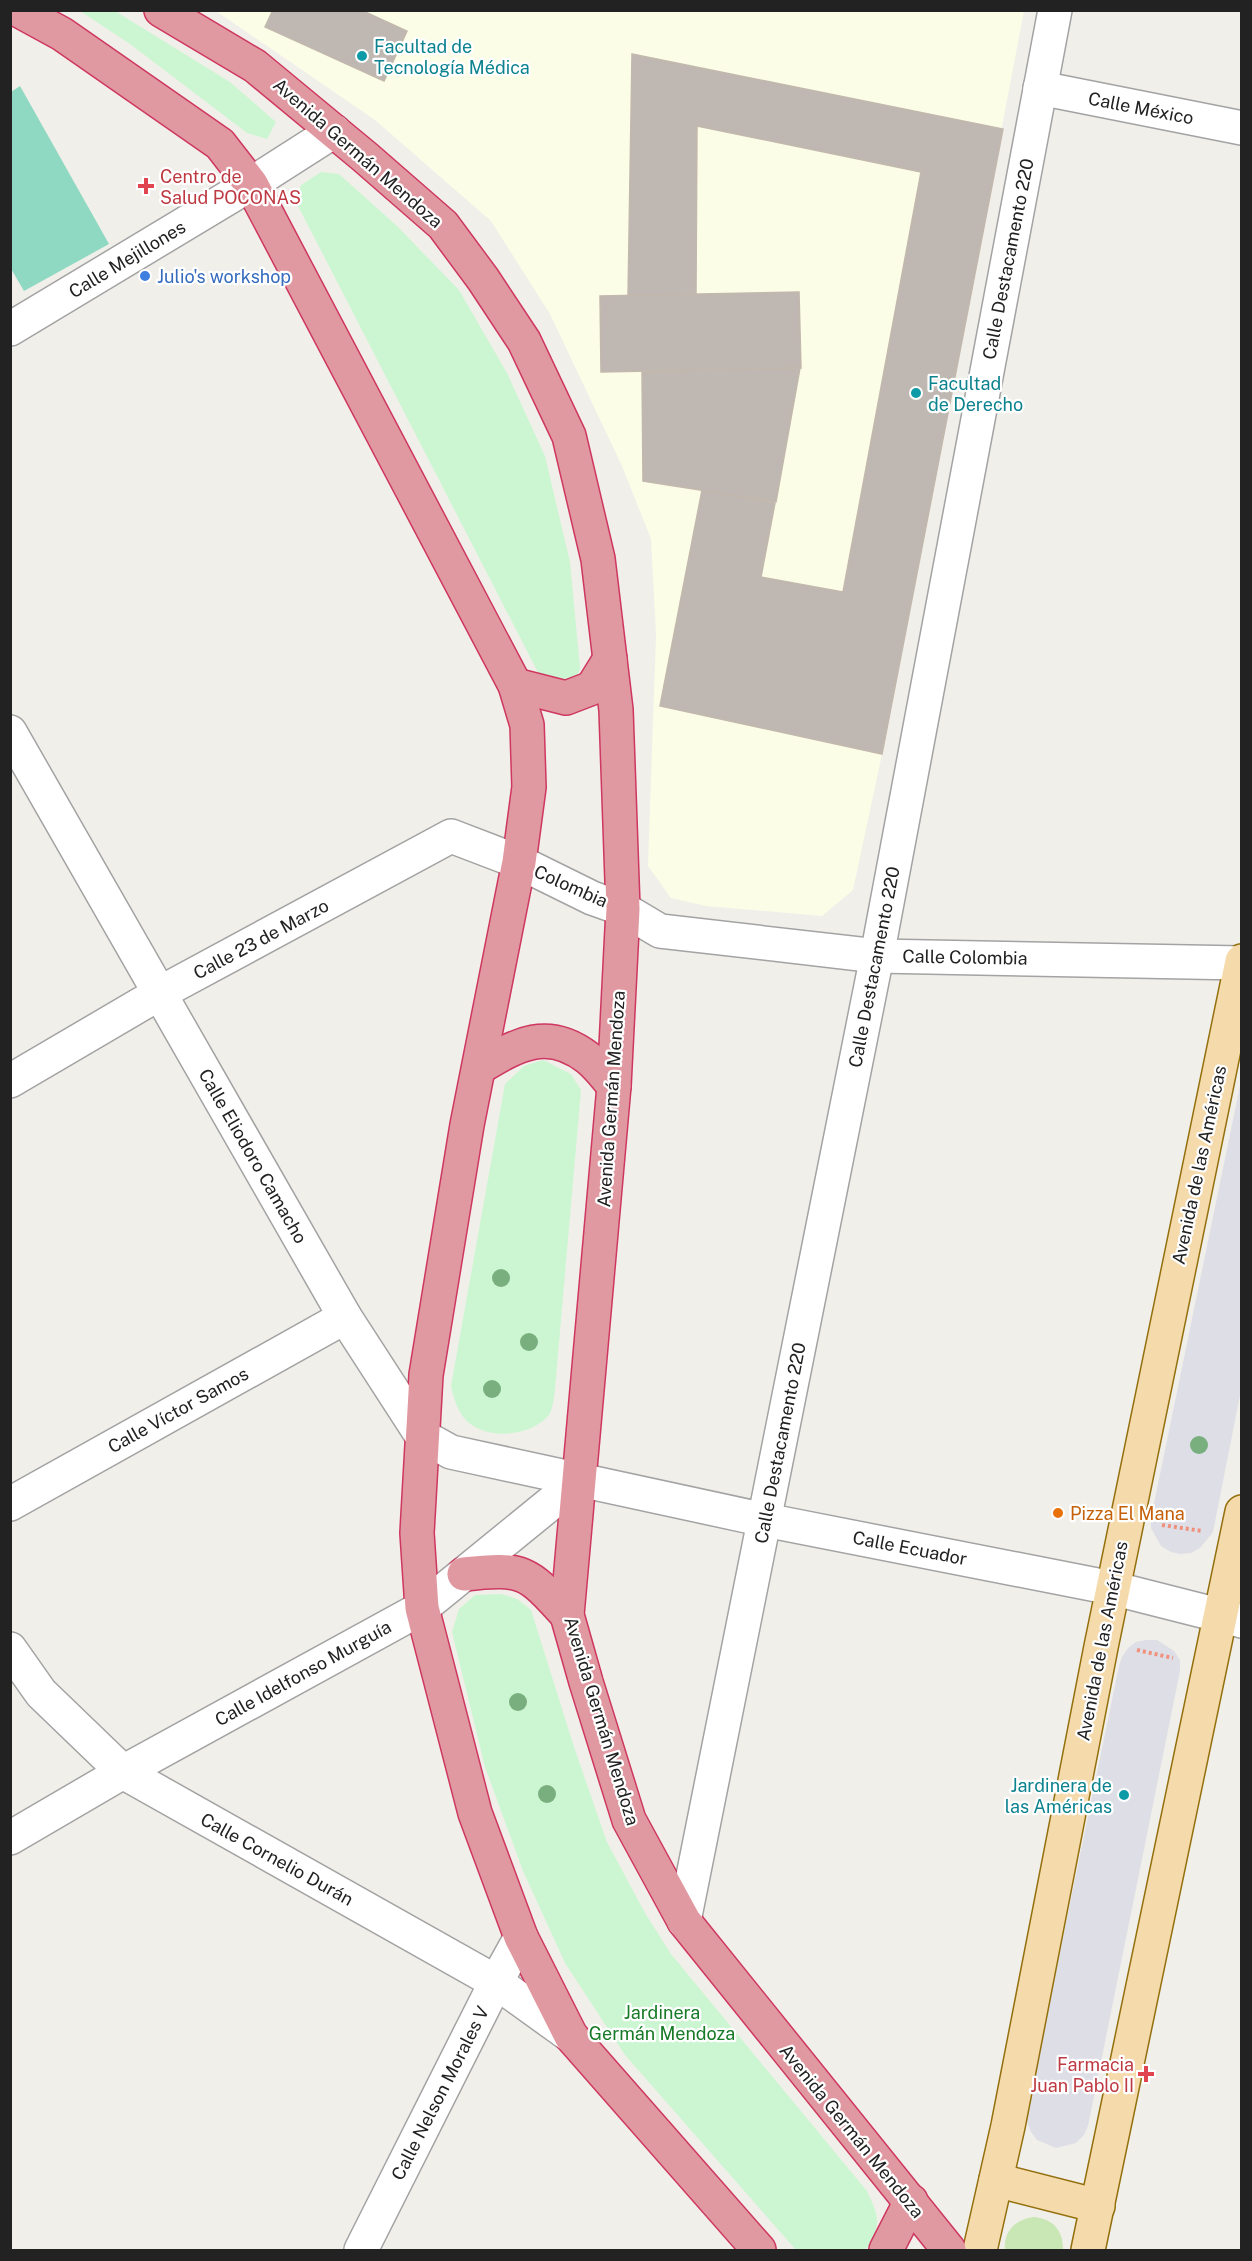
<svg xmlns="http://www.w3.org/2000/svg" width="1252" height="2261" font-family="'Public Sans',sans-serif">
<rect width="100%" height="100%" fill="#f1efea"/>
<path fill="#fbfde7" d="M216,11H1024L882,754L853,890L822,916L706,906L671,898L648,866L656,635L651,539L622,466L550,314L491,221L375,120Z"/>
<path fill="#c9e6b5" d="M1034,2217C1054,2219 1063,2231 1063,2250H1005C1003,2231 1016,2219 1034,2217Z"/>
<g fill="#ccf6d2">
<path d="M80,11H115L230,82L276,122L267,139L247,133L130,44Z"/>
<path d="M321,172L339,174L397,226L459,290L507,373L545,456L570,562L580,668L575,683L544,684L296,202L301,185Z"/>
<path d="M543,1060L571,1074L581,1090L555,1389C554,1397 553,1409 549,1415C531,1437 484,1441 465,1419C456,1409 454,1398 451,1386L505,1084L524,1066Z"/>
<path d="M501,1594L517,1599L531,1610L575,1750L607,1842L645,1913L671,1954L867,2191C879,2217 881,2222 869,2247L862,2250H796L625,2055L565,1963L523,1871L485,1767L452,1632L459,1609L475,1595Z"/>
</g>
<path fill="#8fd9c2" d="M20,86L109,244L24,291L10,267L11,92Z"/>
<g fill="#dedee7">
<path d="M1241,1081V1390L1213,1532L1200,1548L1191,1553L1180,1554L1171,1552L1161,1546L1151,1528V1518Z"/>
<path d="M1146,1640H1157L1174,1651L1180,1660V1671L1088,2126L1084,2135L1076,2143L1056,2148L1037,2140L1031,2132L1027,2122V2112L1119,1666L1122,1657L1128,1648L1136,1642Z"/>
</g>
<g fill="#bfb8b2" stroke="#c2b8ad" stroke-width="1.5">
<path d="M273,10H361L407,31L384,81L265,27Z"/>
<path d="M632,54L1003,129L882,754L660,706L702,490L775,503L761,577L843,592L921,172L697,126L696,294L628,296Z"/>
<path d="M799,292L801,368L601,372L600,296Z"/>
<path d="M800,368L776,502L643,481L642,372Z"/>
</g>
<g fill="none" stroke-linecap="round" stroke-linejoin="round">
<g stroke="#a3a3a3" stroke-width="36">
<g id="minor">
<path d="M1040,88L1242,128"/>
<path d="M10,329L251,184L334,131"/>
<path d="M10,732L345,1317L422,1436L451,1452L765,1520L1112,1588L1242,1621"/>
<path d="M10,1081L160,993L451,836L519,862L592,898L623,909L660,931L877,956L1242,963"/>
<path d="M10,1504L345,1317"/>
<path d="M10,1649L41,1693L123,1772L496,1982L571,2036"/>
<path d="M10,1838L123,1772L422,1608L578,1481"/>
<path d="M684,1921L877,956L1055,10"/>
<path d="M361,2250L496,1982L521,1937"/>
</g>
</g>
<g stroke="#93700d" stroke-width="36">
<g id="major">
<path d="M996,2180L1098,2206"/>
<path d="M980,2250L1008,2126L1101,1647L1242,961"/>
<path d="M1088,2250L1242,1512"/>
</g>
</g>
<g stroke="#ce3860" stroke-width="36">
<g id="highway">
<path d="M18,10L62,34L220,144L251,184L515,685L527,725L529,787L519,862L467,1125L426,1375L417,1533L422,1608L475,1813L521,1937L571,2036L759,2250"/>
<path d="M161,10L255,66L365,157L443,225L483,279L524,341L569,436L598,559L616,710L623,909L614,1086L567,1615L586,1682L629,1820L684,1921L949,2250"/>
<path d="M515,685L566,698L592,688L610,659"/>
<path d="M480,1067C518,1044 548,1027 588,1058C598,1066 606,1077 614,1086"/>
<path d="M464,1574C524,1567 528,1572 567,1615"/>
<path d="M886,2250L911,2201"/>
</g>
</g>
<g stroke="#ef917d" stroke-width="4" stroke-dasharray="3 3" stroke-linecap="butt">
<path d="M1162,1525L1202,1531"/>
<path d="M1137,1650L1173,1658"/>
</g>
<use href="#minor" stroke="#fff" stroke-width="33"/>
<use href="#major" stroke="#f5daab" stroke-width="33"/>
<use href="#highway" stroke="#e199a1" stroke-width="33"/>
</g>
<g fill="#79af7e">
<circle cx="501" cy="1278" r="9"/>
<circle cx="529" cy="1342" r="9"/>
<circle cx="492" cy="1389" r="9"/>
<circle cx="1199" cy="1445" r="9"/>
<circle cx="518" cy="1702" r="9"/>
<circle cx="547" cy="1794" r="9"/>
</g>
<g fill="#0f9aa8" stroke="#fff" stroke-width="2">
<circle cx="362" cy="56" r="6"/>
<circle cx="916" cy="393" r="6"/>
<circle cx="1124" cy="1795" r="6"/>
</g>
<g fill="#e0444e" stroke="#fff" stroke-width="2">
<path d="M143 177h6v6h6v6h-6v6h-6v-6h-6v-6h6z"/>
<path d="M1143 2065h6v6h6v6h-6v6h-6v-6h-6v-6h6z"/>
</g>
<circle fill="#3f7fe0" stroke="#fff" stroke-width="2" cx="145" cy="276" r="6"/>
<circle fill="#e8710a" stroke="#fff" stroke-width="2" cx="1058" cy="1513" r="6"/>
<g text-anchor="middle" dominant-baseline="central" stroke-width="4.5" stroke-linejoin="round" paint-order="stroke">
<g font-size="18" fill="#0d838f" stroke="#fff" text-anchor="start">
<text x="374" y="46">Facultad de<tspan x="374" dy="21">Tecnología Médica</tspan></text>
<text x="928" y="383">Facultad<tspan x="928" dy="21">de Derecho</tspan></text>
<text x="1112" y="1785" text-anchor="end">Jardinera de<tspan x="1112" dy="21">las Américas</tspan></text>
</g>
<g font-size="18" fill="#222" stroke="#fff">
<text transform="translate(1141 108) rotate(11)">Calle México</text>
<text transform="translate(358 153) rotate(41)">Avenida Germán Mendoza</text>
<text transform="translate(127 259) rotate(-31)">Calle Mejillones</text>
<text transform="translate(1008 259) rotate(-79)">Calle Destacamento 220</text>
<text transform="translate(571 886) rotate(24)">Colombia</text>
<text transform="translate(261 939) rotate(-28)">Calle 23 de Marzo</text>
<text transform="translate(965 957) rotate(1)">Calle Colombia</text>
<text transform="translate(874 967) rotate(-79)">Calle Destacamento 220</text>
<text transform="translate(611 1099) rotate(-86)">Avenida Germán Mendoza</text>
<text transform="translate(253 1156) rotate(60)">Calle Eliodoro Camacho</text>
<text transform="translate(1199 1165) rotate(-78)">Avenida de las Américas</text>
<text transform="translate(178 1410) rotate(-29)">Calle Víctor Samos</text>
<text transform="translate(780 1443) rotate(-79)">Calle Destacamento 220</text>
<text transform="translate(910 1548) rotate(11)">Calle Ecuador</text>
<text transform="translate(1102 1641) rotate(-79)">Avenida de las Américas</text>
<text transform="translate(303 1673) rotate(-29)">Calle Idelfonso Murguía</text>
<text transform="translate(602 1721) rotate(73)">Avenida Germán Mendoza</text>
<text transform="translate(277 1859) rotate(29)">Calle Cornelio Durán</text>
<text transform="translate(440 2093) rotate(-63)">Calle Nelson Morales V</text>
<text transform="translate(852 2131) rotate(51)">Avenida Germán Mendoza</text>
</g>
<g font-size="18" fill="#be3a42" stroke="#fff" text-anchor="start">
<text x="160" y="176">Centro de<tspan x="160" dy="21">Salud POCONAS</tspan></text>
<text x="1134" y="2064" text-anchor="end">Farmacia<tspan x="1134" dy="21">Juan Pablo II</tspan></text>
</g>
<g font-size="18" fill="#366cbe" stroke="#fff" text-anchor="start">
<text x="157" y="276">Julio's workshop</text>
</g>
<g font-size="18" fill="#c56008" stroke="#fff" text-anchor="start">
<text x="1070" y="1513">Pizza El Mana</text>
</g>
<g font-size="18" fill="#167a26" stroke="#fff">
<text x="662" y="2012">Jardinera<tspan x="662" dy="21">Germán Mendoza</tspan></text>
</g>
</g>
<rect width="1252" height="2261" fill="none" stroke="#222222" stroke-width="24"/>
</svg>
